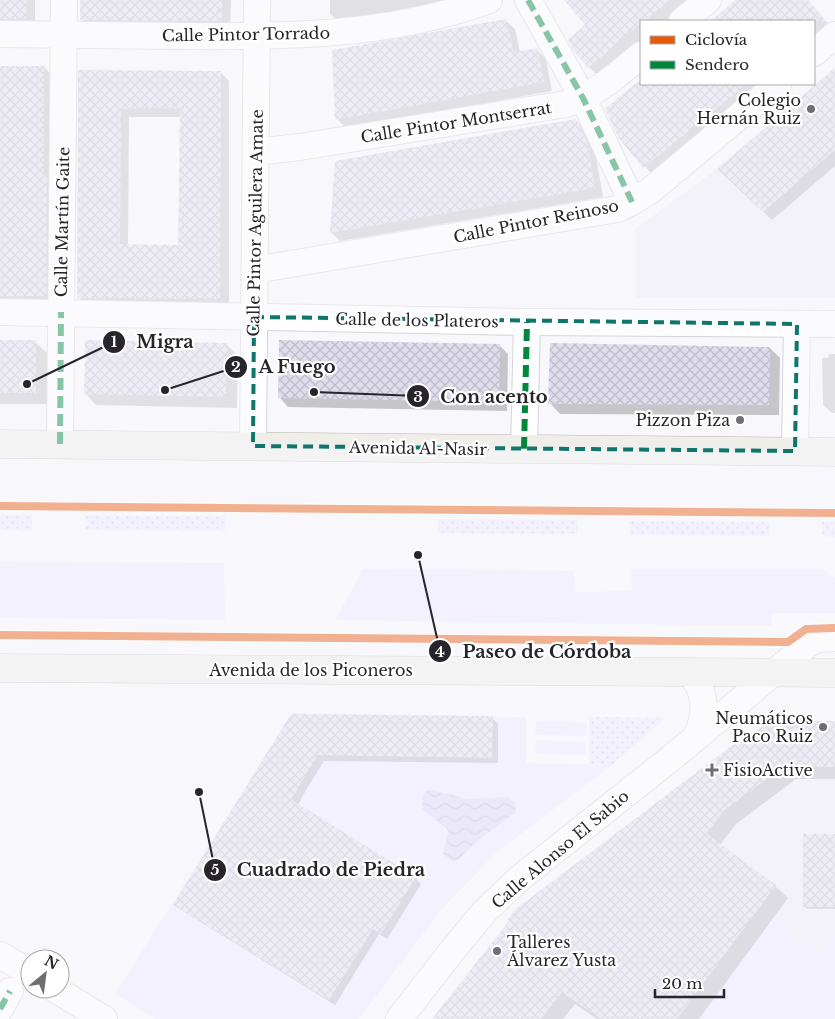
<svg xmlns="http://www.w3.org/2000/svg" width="835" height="1019" font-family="'Libre Baskerville',serif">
<defs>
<pattern id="park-dots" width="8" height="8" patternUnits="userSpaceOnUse" patternTransform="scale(1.25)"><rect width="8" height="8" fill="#ede9fe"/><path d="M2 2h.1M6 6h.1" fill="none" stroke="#cbc8da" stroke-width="1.8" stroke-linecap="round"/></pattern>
<pattern id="water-waves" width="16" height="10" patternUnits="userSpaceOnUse" patternTransform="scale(1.25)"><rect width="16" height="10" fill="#dcd4f8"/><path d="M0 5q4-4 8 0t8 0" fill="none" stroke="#bdb6d5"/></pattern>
<pattern id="building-cross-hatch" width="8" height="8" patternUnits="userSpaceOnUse" patternTransform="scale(1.25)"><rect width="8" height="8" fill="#dfdceb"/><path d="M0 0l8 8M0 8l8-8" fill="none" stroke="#bfbdca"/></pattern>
</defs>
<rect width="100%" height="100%" fill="#f8f7fc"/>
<g fill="#eceaf4">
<path d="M835,68V297L635,298V229L717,169Z"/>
<path d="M783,767H835V1019H541L562,992L584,1007L612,960L727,808Z"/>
</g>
<g fill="#ede9fe">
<path d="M0,562L224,563L225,620L0,618Z"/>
<path d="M363,569L574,571L576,592L632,591L631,570H823L835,578V613H772L771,626L335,620Z"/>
<path d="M292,713L526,717V763L612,765L498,851L442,909L359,1019H156L115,994Z"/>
<path d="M536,721L587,723L586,736L535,735Z"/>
<path d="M536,740L586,742V755L535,754Z"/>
<path d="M773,917L820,952L835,933V1019H702L698,1015Z"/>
</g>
<g fill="url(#park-dots)">
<path d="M0,515H32V531L0,530Z"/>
<path d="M85,515L225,517V531L85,530Z"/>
<path d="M438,519L578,520L577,534L438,533Z"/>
<path d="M629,521L769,522V536L630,535Z"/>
<path d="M822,522H835V537L822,536Z"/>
<path d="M589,717L666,718L612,765L589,764Z"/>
</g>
<path fill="url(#water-waves)" d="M431,790L468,799L509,797L515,802L516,812L475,843L458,860L452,861L443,854L448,834L447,829L422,809L423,796L426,791Z"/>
<g fill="#0003" fill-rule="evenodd">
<path d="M0,0H35V28L0,27Z"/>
<path d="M81,0H231L230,30L90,28L81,19Z"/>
<path d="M330,0H460L339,23L330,14Z"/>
<path d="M566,0H694L668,21H641V43L599,77L589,67L587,25Z"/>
<path d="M738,0H808L834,30L814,46V21H712Z"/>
<path d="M506,21L515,29L520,52L537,50L546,59L552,91L346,128L337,119Z"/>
<path d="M0,67H44L56,79L57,307H0Z"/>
<path d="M835,70V166L772,220L728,178Z"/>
<path d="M80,71L220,72L229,81V307L87,306L78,297ZM129,117H182L180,246L128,245Z"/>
<path d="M641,80V84H768L654,177L619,136L606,109Z"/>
<path d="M576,121L585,130L595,151L603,197L340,241L331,232Z"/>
<path d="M0,342H35L47,353V404H0Z"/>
<path d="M226,344L238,356L237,408L96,405L85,393Z"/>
<path d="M499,345L508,354L507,411L288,407L280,398Z"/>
<path d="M770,348L780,358L779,415L560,414L550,403Z"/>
<path d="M829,354H835V413H832L823,405L822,358H828Z"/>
<path d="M292,715L492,718L498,724V763L324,761L305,792L298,805L416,878L421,884L387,939L379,934L335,1005L181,910L175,904Z"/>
<path d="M813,719L816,722H835V779H796L736,824L720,845L775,886L788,898L699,1019H597L575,1004L563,1019H433L739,745L787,722Z"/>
<path d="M835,835V909H807L805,906Z"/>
</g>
<g fill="url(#building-cross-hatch)" fill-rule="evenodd">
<path d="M0,0H27L26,19H0Z"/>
<path d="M80,0H222V21L80,20Z"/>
<path d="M564,0H670L644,21H641V23L588,68L573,50L568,40L585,25Z"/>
<path d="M736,0H808L826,21H710Z"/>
<path d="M506,19L514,52L538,48L544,82L335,120L332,50Z"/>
<path d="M0,66H44V175H47L46,296H0Z"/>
<path d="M835,68V150L763,212L717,169Z"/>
<path d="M78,70L221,71L220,299L77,298ZM151,108L180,109L178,245L120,244L121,109Z"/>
<path d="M635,84H747L643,168L618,137L605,109Z"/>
<path d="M576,119L587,141L595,188L330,233L335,161Z"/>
<rect x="0" y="340" width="36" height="53"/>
<path d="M85,340L227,343L226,397L84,394Z"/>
<path d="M279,340L500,344L499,402L278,398Z"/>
<path d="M550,343L770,347L769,405L548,404Z"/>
<path d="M291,714L493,716L492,758L318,755L299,786L292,800L416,877L381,934L373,929L329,1000L173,905Z"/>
<path d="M786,718H814V721H835V767H783L723,811L707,834L776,885L677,1019H601L562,992L541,1019H432L509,921L507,920L517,908L738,741L739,743L770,721H786Z"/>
<rect x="803" y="834" width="32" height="73"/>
</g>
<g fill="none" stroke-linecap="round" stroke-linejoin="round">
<g stroke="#d5d4d9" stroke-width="28">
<g id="street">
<path d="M528,0L583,98L632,202"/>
<path d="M682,21L708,0"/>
<path d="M0,34C61,35 121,35 182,36C285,37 391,36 489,0"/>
<path d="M814,53L835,35"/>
<path d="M256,152L300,147L566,104C598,93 616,76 641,55"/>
<path d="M255,270L617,209L632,202L651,190L778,84"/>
<path d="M0,312L527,322L835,324"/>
<path d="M60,444L64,0"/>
<path d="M253,446L257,0"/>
<path d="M524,449L527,322"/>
<path d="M795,451L797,324"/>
<path d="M689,672C707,691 707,714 696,737"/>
<path d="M0,955L30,973"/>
<path d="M55,989L104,1019"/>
<path d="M0,1009L10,991"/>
<path d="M399,1019L452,951L484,912L520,878L675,755L808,644L817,639L835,638"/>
</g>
</g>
<g stroke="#b9b6ac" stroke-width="29">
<g id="primary">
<path d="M0,444L835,452"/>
<path d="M0,668L835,673"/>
</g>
</g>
<use href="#street" stroke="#fefeff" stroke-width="26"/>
<use href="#primary" stroke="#f0eee8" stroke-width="28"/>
<g stroke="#00873e" stroke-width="6" stroke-dasharray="12 6" stroke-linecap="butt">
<path d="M528,0L583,98L632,202"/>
<path d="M60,444L61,312"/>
<path d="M524,449L527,322"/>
<path d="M0,1009L10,991"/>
</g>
<g stroke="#fff" stroke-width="11">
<g id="cycleway">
<path d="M0,506L835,513"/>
<path d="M0,635L788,642L806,629L835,628"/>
</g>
</g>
<use href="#cycleway" stroke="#e8590c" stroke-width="8"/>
</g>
<path d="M0 0H835V1019H0ZM254,317L797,324L795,451L253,446Z" fill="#f8f7fc" fill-opacity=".55" fill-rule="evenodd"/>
<path fill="none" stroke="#0f766e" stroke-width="4" stroke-dasharray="10 6" stroke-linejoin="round" d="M254,317L797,324L795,451L253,446Z"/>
<g fill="#706e74" stroke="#fff" stroke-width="2">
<circle cx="811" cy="109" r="5"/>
<circle cx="740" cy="420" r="5"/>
<circle cx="823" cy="727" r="5"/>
<path d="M709.5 762.5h5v5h5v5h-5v5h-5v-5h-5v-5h5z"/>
<circle cx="497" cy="951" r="5"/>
</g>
<g text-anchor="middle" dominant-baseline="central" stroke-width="4.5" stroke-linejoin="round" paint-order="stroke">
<g font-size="16" fill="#27252b" stroke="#fff">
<text transform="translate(246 34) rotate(-1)">Calle Pintor Torrado</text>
<text transform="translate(456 122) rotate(-9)">Calle Pintor Montserrat</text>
<text transform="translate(536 221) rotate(-11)">Calle Pintor Reinoso</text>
<text transform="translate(62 222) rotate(-89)">Calle Martín Gaite</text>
<text transform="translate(255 223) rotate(-89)">Calle Pintor Aguilera Amate</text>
<text transform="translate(417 320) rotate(1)">Calle de los Plateros</text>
<text transform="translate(418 448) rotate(1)">Avenida Al-Nasir</text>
<text x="311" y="670">Avenida de los Piconeros</text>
<text transform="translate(560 849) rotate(-40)">Calle Alonso El Sabio</text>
</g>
<g font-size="16" fill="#27252b" stroke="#fff" text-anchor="end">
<text x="801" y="100">Colegio<tspan x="801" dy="18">Hernán Ruiz</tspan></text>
<text x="730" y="420">Pizzon Piza</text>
<text x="813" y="718">Neumáticos<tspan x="813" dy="18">Paco Ruiz</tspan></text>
<text x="723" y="770" text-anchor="start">FisioActive</text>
<text x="507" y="942" text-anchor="start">Talleres<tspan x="507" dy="18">Álvarez Yusta</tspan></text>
</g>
</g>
<path fill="none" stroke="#27252b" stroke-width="2" d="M27 384L114 342M165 390L236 367M314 392L418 396M418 555L440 651M199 792L215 870"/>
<g fill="#27252b" stroke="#fff" stroke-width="2">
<circle cx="27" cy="384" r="5"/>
<circle cx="165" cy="390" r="5"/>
<circle cx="314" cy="392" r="5"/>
<circle cx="418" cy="555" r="5"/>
<circle cx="199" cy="792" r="5"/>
<circle cx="114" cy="342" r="12"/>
<circle cx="236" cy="367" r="12"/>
<circle cx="418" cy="396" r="12"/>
<circle cx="440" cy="651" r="12"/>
<circle cx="215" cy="870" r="12"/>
</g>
<g font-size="15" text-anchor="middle" font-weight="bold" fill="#fff">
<text x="114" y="347">1</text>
<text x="236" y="372">2</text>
<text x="418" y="402">3</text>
<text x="440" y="657">4</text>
<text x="215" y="875">5</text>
</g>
<g font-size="18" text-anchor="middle" font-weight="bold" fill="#27252b" stroke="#fff" stroke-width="4.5" stroke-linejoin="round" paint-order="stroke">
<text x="165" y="348">Migra</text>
<text x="297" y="373">A Fuego</text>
<text x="494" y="403">Con acento</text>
<text x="547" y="658">Paseo de Córdoba</text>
<text x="331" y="876">Cuadrado de Piedra</text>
</g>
<rect x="640" y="20" width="175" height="65" fill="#ffffff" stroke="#a9a8aa"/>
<rect x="650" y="36" width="25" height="8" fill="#e8590c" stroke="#a9a8aa"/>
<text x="685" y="45" font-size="15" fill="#27252b">Ciclovía</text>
<rect x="650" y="61" width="25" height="8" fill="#00873e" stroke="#a9a8aa"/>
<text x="685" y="70" font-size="15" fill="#27252b">Sendero</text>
<g transform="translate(45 974) rotate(29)"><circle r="24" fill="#ffffff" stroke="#a9a8aa"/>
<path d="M0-4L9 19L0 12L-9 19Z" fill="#706e74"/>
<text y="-8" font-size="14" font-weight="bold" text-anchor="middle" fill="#27252b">N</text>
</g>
<path d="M655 989v8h69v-8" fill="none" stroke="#27252b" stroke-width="2.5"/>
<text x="662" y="989" font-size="15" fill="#27252b" stroke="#ffffff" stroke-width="4" paint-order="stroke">20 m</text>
</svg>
